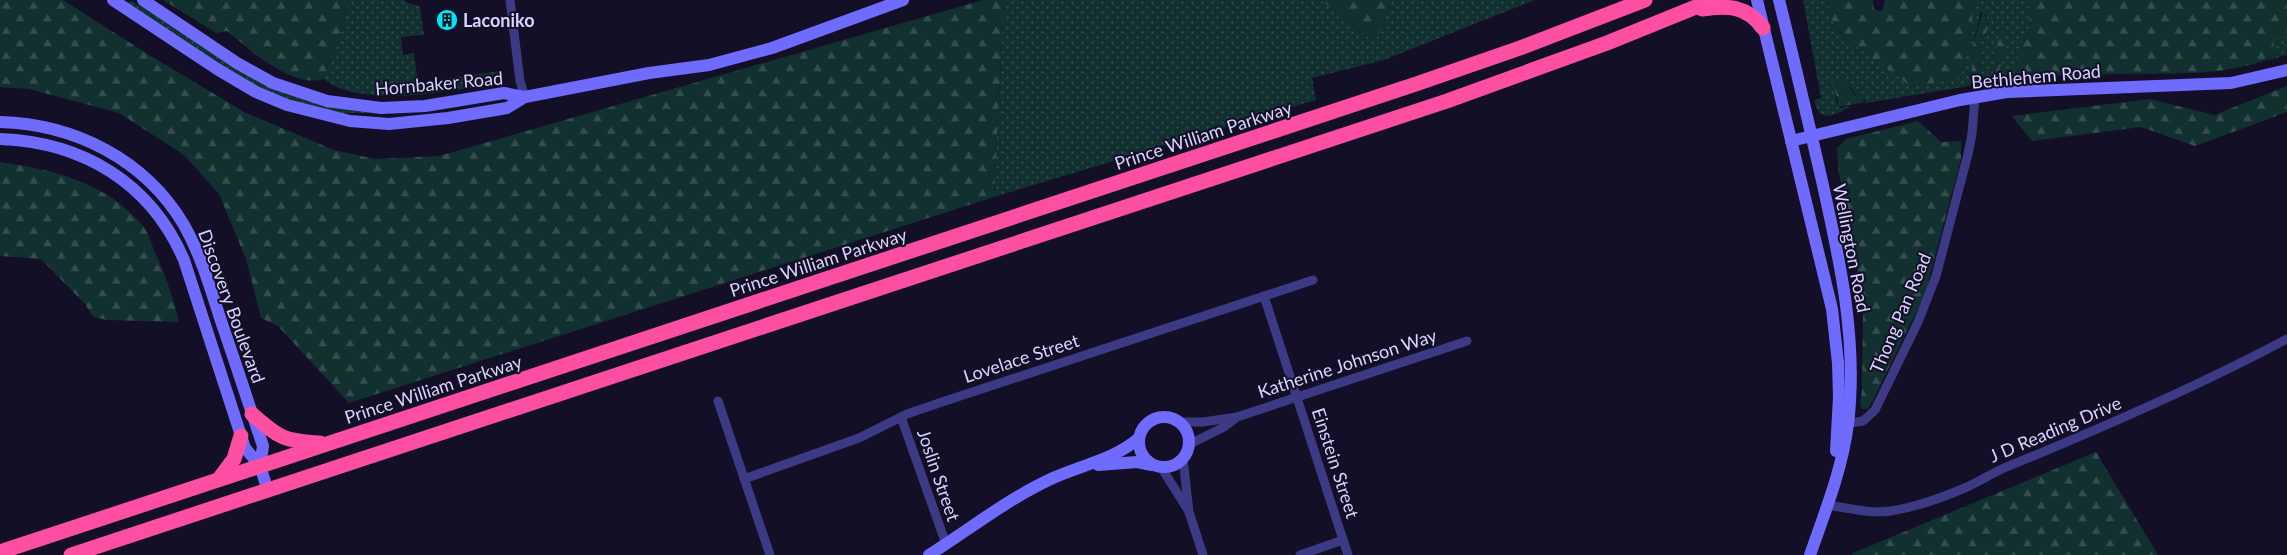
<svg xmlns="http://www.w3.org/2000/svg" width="2287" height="555" font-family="Lato,sans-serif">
<defs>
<pattern id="grass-dots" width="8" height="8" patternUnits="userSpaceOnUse" patternTransform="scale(1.25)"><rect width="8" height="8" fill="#12302f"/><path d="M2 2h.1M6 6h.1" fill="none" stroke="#344d4e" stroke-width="1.8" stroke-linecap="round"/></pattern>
<pattern id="forest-firs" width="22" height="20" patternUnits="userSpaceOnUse" patternTransform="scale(1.25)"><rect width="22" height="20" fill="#12302f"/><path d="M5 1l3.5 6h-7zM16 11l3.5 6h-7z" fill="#344d4e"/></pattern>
</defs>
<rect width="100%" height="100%" fill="#130f26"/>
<g fill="url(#grass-dots)" fill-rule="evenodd">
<path d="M350,0H404L408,3L420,6L424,35L401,37L403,55L414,53L418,82L501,71L502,83C452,90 365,110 323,79L337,47Z"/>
<path d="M1004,0H1321L1373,41L1377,37L1392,0H1535L1384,60L1312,78L1316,100L994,197Z"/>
<path d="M1803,0H1827L1829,16L1843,37L1913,86L1961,74L1971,38L1974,0H2029L2030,33L2022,43L2016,64L2018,74L2023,77L1866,103V100L1859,99L1851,88L1833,80L1837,105L1840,108L1851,106C1835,115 1820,125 1814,100L1821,98ZM1981,11L1986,15L1989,24L1981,39V64L1977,81L1971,73L1973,45Z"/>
<path d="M130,1L151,11L242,72L370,113H332L271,94L231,72L128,3Z"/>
<path d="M2287,31V55L2266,61L2277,54L2272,44L2273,40Z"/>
</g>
<g fill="url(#forest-firs)">
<path d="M0,0H63L146,53L246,113L334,150L375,159L439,156L983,0H1004L994,197L349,403L278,326L261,318L246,259L219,194L184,155L119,113L29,89L0,87Z"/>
<path d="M163,0H350L337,47L323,79C293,89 250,50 227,31L216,33Z"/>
<path d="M1321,0H1392L1377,37L1373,41Z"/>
<path d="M1827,0H1873L1874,9L1880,11L1883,9L1885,0H1974L1971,38L1961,74L1958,78L1916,86L1909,85L1843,37L1829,16Z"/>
<path d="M2029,0H2287V31L2272,42L2277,52L2275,56C2232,76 2178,73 2131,74C2095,74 2059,75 2023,77L2018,74L2016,64L2020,46L2030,33Z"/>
<path d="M1983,10L1989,24L1987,31L1981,39L1982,56L1978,79L1975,81L1971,78L1973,45Z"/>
<path d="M2002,31C2010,38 2003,67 1996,74L1993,70L1999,34Z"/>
<path d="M1832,80C1851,80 1850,94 1860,99C1862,101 1865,101 1867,102L1837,107L1838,102Z"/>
<path d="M2287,86V112L2195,146L2141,127L2032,141L2012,116L2150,99L2214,115Z"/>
<path d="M1918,121L1941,142L1961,141V159L1925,294L1873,400L1868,409H1862L1860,404L1862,390L1863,313L1851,224L1838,170L1837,148L1846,139Z"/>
<path d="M0,162C52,169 108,183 143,226C148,232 151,242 154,250C165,275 173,296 179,322L107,320L93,317L85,304L41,259L0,256Z"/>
<path d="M2096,452L2158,555H1852L1853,553Z"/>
</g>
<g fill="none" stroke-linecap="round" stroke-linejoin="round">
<g stroke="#3d3a85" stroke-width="9">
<path d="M510,0L520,81L525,97"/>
<path d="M1264,296L1348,555"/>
<path d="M718,401L770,555"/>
<path d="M901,417L946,544"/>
<path d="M1181,422H1203L1237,417L1467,341"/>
<path d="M1844,424L1863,421L1875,410L1918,322L1936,276L1968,154L1972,134L1975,97"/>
<path d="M1190,444L1224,427L1237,417"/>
<path d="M1183,459L1189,512L1203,555"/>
<path d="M1161,467L1188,510"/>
<path d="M744,479L859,438L907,414L945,401L1313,280"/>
<path d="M1827,505C1848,508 1870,514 1891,511C1916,507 1944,497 1967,487C1980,481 1991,474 2004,468C2100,429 2195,388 2287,339"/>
<path d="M1300,555L1343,540"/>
</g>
<g stroke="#6f6bff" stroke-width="12">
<path d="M113,0L217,69L256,92L287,105L350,121L389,124L448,118L507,108L525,97"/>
<path d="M143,0L237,63L273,83L327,101L381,108L425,106L504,93L525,97L649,73L709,65L772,48L903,0"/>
<path d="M1757,0L1832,309L1838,363L1839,397L1836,451"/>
<path d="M1779,0C1794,60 1808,120 1822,181C1840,261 1858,341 1848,424C1842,470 1825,512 1810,555"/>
<path d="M0,122C74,124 145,159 184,225C201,255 211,290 222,324C236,364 249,405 263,446L260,466"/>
<path d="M0,139C83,142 151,183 184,260L245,448L260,466L268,491"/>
<path d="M1791,141L1960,100L2007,92L2231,83L2287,70"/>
<circle cx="1164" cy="442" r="25"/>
<path d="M1098,465L1137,462L1152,465"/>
<path d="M929,555C970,529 1009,498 1053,478C1082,465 1115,459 1139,438"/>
</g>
<g stroke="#ff4fa3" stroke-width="15">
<path d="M1702,9C1728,5 1747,6 1763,28"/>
<path d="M252,414C279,438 284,441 320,443"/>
<path d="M219,479L234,459L241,436"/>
<path d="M0,552L1416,84L1520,48L1645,0"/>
<path d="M71,555L1447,101L1607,43L1713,0"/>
</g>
</g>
<defs>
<g id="building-disc" transform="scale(1.125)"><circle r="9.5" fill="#00e5ff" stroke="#130f26"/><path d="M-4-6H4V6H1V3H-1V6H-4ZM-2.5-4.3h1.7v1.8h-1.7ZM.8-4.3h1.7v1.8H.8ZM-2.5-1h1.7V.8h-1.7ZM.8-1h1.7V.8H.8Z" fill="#111"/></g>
</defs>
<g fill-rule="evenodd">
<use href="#building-disc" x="447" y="20"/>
</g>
<g text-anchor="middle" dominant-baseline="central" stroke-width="4" stroke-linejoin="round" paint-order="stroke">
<g font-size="18" font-weight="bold" fill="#d9d4ff" stroke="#130f26" text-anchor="start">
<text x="463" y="20">Laconiko</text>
</g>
<g font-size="18" fill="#d9d4ff" stroke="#130f26">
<text transform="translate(2036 76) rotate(-5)">Bethlehem Road</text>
<text transform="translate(439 83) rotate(-5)">Hornbaker Road</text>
<text transform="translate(1203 135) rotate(-18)">Prince William Parkway</text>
<text transform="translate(1852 248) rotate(79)">Wellington Road</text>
<text transform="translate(818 262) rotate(-18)">Prince William Parkway</text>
<text transform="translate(232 306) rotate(70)">Discovery Boulevard</text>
<text transform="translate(1900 313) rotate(-67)">Thong Pan Road</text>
<text transform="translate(1021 358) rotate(-18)">Lovelace Street</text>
<text transform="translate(1347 363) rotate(-18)">Katherine Johnson Way</text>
<text transform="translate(433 389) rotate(-18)">Prince William Parkway</text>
<text transform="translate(2055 429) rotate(-23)">J D Reading Drive</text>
<text transform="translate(1336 463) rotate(72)">Einstein Street</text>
<text transform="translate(939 475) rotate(71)">Joslin Street</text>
</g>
</g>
</svg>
